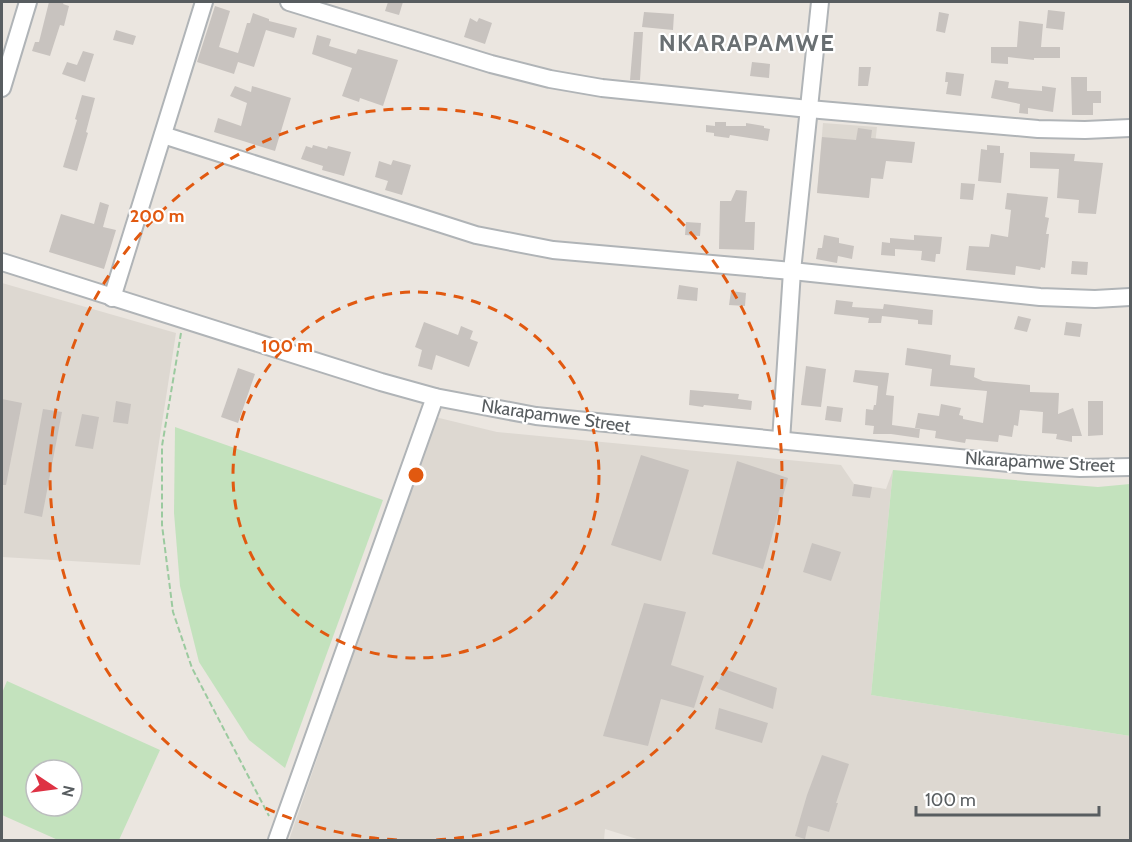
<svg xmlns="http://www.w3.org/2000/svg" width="1132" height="842" font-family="Cabin,sans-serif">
<rect width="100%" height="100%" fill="#ebe6e0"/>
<g fill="#ddd8d1">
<path d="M823,123L877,127L869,198L817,193Z"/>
<path d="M2,283L176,333L140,565L2,557Z"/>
<path d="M435,417L497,432L841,465L854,484L886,489L893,470L871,695L1130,736V840H640L605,829L604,840H289Z"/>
</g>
<g fill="#c3e2bd" fill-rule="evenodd">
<path d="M175,427L383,500L285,768L249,740L199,662L180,586L174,513Z"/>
<path d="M893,470L1098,487L1130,484V736L871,695Z"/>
<path d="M7,681L160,750L119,840H58L2,815V693ZM36,770H72V806H36Z"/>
</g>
<g fill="#c8c3bf">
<path d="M49,2H64L63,4L69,6L64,26L60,25L50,56L32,51L35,42H39Z"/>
<path d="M388,2H403L399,15L385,11Z"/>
<path d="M215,6L230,11L219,47L238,53L247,23H250L253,13L269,19V21L297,28L294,38L266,30L254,67L238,62L234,74L197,62Z"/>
<path d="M1048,10L1065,12L1063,30L1046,28Z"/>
<path d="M644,12L674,14L673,30L642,27Z"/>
<path d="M939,12L949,14L945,33L936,31Z"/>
<path d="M470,18L477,22L479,18L492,23L485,44L464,37Z"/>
<path d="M1019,21L1043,24L1041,47H1060V58H1034V60L1008,57V64L991,63V47H1017Z"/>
<path d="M116,30L136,36L133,45L113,40Z"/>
<path d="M634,32H643L640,80H630Z"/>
<path d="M317,35L331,39L329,46L356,54L358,49L398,60L383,106L360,98L359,102L342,96L352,68L312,54Z"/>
<path d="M83,51L94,54L85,82L62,74L67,62L77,65Z"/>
<path d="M752,62L770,64L769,78L750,76Z"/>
<path d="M859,67H871L868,86H858Z"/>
<path d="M946,72L964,74L961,96L946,94L948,82H945Z"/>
<path d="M1071,77H1087V91H1101V103H1093V115H1072Z"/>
<path d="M995,80L1009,82L1008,88L1042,91V86L1056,88L1053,112L1028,108V114L1019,113L1020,104L991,98Z"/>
<path d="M235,86L251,92L252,86L291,98L275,151L214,132L218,118L241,126L247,103L230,96Z"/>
<path d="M82,95L95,98L86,132L88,133L77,171L63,167L77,120L75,119Z"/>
<path d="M715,122H726V126H746V123L764,126V128L770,129L768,141L730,135L729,138L714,136V133L706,132V125L715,126Z"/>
<path d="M858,128L872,130L871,138L915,142L912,163L886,161L883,179L871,178L869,198L817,193L822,137L856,140Z"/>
<path d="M313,145L327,149L328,146L351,152L344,176L322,170L323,166L301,159L306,146L312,148Z"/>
<path d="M987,145L1000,146V153H1004L1001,183L978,181L981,149L987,150Z"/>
<path d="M1030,152L1075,154L1074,161L1103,163L1096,214L1078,213L1079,200L1057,198L1059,169L1030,168Z"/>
<path d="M393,160L411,165L402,195L385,190L388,181L375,177L379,161L391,165Z"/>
<path d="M961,183L975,184L973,200L960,199Z"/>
<path d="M736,190L747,191L745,222H755L754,250L719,249L720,201H731Z"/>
<path d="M1007,193L1048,197L1045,217L1049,218L1046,234H1049L1045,268L1041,267L1040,270L1016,266L1015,275L966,270L969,246L989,247L991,234L1008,237L1011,210L1005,209Z"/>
<path d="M100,202L109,205L103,227L116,230L104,269L49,252L61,214L94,224Z"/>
<path d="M686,222L701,223L700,236L685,235Z"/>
<path d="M824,235L839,238V243L854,246L852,259L838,256L837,263L816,259L818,248H822Z"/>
<path d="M914,235L942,237L940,254H936L935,262L921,260L922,251L895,249V256L881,255L882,242L890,243V238L914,240Z"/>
<path d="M1072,261L1088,262L1087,275L1071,274Z"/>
<path d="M679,285L698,288L697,301L677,299Z"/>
<path d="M731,291L746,293L745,306L729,305Z"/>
<path d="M836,300L853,302L852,307L883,309L884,304L933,310L932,325L918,324V320L882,316L881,323H868L869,318L834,314Z"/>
<path d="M1018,316L1031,319L1027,332L1014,329Z"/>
<path d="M424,322L458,335L461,326L473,331L470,339L478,342L469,367L436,355L432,370L418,366L422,350L415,347Z"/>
<path d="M1066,322L1082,324L1080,337L1064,335Z"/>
<path d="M907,348L951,355L950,365L975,368L974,377L983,381L1030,385V392L1059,393L1058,414L1073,408L1082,436H1072V442L1056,439L1057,434L1042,433L1043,412L1020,410L1018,426L1014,425L1012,437L999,435L998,442L966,439L965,443L935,438L936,431L915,428L918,413L939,416L941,404L961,408L959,415L963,416V419L983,423L987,391L930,386L932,369L905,365Z"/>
<path d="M806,366L826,369L821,407L801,405Z"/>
<path d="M238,368L255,374L238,423L221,417Z"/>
<path d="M855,370L889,373L886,395L894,396L892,425L920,429L919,438L891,434H873L874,426L865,425L866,409L873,410L874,405H876L878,386L853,382Z"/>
<path d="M690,390L739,394L738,399L752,401L751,410L704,405L703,407L689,405Z"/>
<path d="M2,399L22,403L6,485H2Z"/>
<path d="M116,401L131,404L128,424L113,422Z"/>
<path d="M1088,401H1103V435L1088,436Z"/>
<path d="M827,406L843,408L841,422L825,420Z"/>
<path d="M43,409L62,412L42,517L24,513Z"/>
<path d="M82,414L99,417L93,449L75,446Z"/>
<path d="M641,455L689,470L661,561L611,545Z"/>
<path d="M737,461L788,478L763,569L712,554Z"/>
<path d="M854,484L872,487L870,498L852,496Z"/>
<path d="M812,543L841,552L831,581L803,572Z"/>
<path d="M644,603L686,612L671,665L704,676L694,708L661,699L648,746L603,736Z"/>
<path d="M724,669L777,688L773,709L716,688Z"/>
<path d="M719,708L768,723L762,743L715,729Z"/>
<path d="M822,755L849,764L836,803H838L829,832L808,826L805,839L795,836L807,795Z"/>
</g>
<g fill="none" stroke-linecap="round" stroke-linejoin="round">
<g stroke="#b0b4b7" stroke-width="20">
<g id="minor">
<path d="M289,2L491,64L550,79L602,88L809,109L1038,129L1085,130L1130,128"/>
<path d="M2,88L28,2"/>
<path d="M163,135L476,235L553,250L792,271L1040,297L1095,299L1130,297"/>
<path d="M2,262L381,382L435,397L536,416L1029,465L1080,468L1130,467"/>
<path d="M112,298L204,2"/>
<path d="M781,441L792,271L820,2"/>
<path d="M277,840L435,397"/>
</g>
</g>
<path stroke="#9bca9f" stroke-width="2" stroke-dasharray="6 3" stroke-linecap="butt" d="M181,333L162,446V525L173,612L192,668L269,816"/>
<use href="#minor" stroke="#fff" stroke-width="16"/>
</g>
<g fill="none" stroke="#e15910" stroke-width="3" stroke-dasharray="10 8">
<circle cx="416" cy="475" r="183"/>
<path d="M397 840A366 366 0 1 1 435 840"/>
</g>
<g text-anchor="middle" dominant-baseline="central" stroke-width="4.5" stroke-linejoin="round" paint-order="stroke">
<g font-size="18" fill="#585d60" stroke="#fff">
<text transform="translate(556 416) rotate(8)">Nkarapamwe Street</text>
<text transform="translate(1040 462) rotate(3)">Nkarapamwe Street</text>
</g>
<g font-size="24" font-weight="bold" letter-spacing="1.5" fill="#696f72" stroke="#fff">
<text x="747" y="42">NKARAPAMWE</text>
</g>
</g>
<circle cx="416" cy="475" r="9" fill="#e15910" stroke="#fff" stroke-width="3"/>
<g font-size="18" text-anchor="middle" font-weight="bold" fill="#e15910" stroke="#fff" stroke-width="4.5" stroke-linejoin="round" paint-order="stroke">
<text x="157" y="222">200 m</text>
<text x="287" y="352">100 m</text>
</g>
<rect width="1132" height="842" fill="none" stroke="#585d60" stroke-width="6"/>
<g transform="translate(54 788) rotate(103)"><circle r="28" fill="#ffffff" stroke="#bcbebf" stroke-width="1.5"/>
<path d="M0-4.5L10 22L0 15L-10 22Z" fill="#de3244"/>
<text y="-9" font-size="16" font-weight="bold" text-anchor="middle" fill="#585d60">N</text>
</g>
<path d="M916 806v9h183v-9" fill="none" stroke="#585d60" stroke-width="3"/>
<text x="925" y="806" font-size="18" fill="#585d60" stroke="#ffffff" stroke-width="4.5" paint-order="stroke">100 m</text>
</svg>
